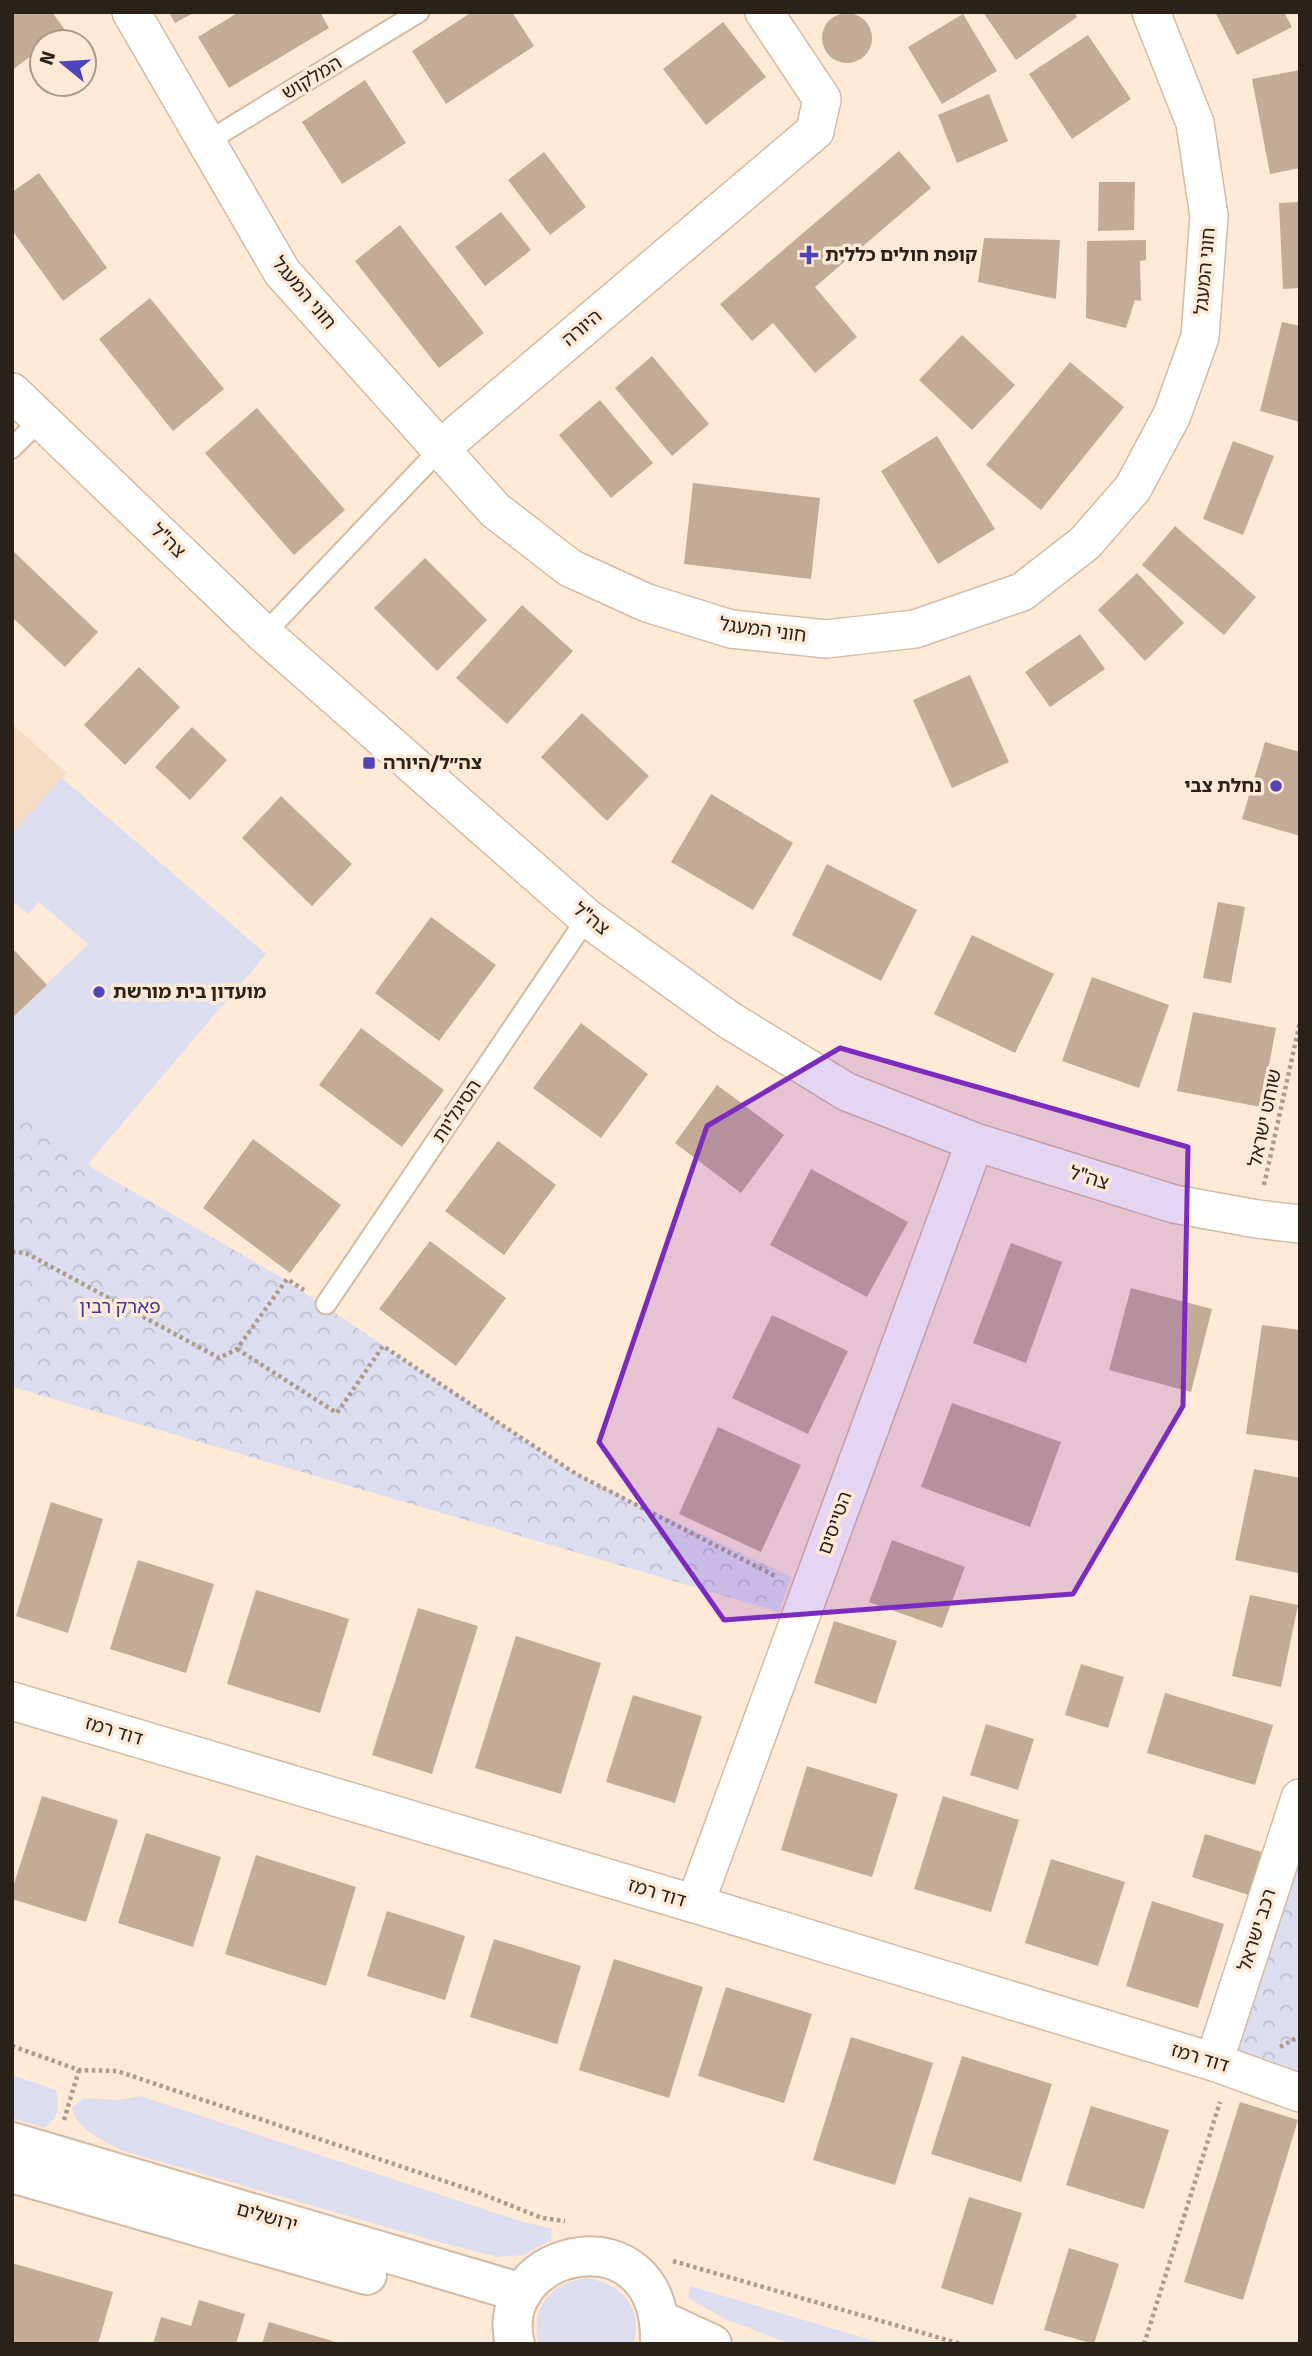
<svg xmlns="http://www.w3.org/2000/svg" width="1312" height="2356" font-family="Signika,'Noto Sans Hebrew',sans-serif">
<defs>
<pattern id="forest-crowns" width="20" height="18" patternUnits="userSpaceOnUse" patternTransform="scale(1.75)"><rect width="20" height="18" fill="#dcdef0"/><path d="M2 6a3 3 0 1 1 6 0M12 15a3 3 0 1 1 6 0" fill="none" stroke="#bdbecd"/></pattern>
</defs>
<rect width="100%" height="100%" fill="#ffe9d7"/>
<path fill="#f6dcc5" d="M12,724L67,773L12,834Z"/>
<g fill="#dcdef0">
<path d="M62,778L266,954L88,1164L12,1097V1018L88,944L39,902L28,914L12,901V834Z"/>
<path d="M12,2075L56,2090C60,2108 59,2117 44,2128L12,2118Z"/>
<path d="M140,2096L527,2223L552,2228L551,2240L524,2255L497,2257L435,2241L120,2150C102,2139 77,2130 72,2108L83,2098L119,2100Z"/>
<path d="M588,2278C621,2284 644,2308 633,2344H538C531,2305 550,2283 588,2278Z"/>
<path d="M690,2286L884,2344H791L725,2319L688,2298Z"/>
</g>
<g fill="url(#forest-crowns)">
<path d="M12,1097L94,1169L281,1277L576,1474L791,1577L779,1612L12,1387Z"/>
<path d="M1300,1834V2075L1230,2049Z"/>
</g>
<g fill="#c4ab95">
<path d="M12,12H52L65,30L50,42H42V48L12,70Z"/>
<path d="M169,12H195L175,23Z"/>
<path d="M239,12H320L329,28L229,88L198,37Z"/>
<path d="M472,12H512L534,46L446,104L412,51Z"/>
<path d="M983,12H1074L1077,17L1016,60Z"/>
<path d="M1215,12H1284L1292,27L1237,55Z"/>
<circle cx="847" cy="38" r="25"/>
<path d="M963,14L997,71L942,104L908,47Z"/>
<path d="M723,22L766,77L706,125L663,69Z"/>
<path d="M1088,35L1131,99L1072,139L1029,74Z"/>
<path d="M1300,70V168L1270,174L1252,79Z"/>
<path d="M365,80L406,143L342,184L302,122Z"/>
<path d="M989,94L1008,141L957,163L938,115Z"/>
<path d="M899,151L931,188L815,287L857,337L815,373L773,323L752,341L720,304Z"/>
<path d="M544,152L586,207L550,235L508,180Z"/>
<path d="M39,173L107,268L63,301L12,230V192Z"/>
<path d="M1099,182H1135L1134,230L1098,231Z"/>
<path d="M1300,202V288L1283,289L1279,203Z"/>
<path d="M501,212L531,250L485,286L455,247Z"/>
<path d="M400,225L484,333L439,368L355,261Z"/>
<path d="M984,238L1060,240L1056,299L978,282Z"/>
<path d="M1146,240V260L1140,261L1141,301L1135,300L1126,328L1086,318L1087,241Z"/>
<path d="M150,298L224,389L173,431L99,339Z"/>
<path d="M1282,322L1300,326V422L1260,411Z"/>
<path d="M962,335L1015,385L972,430L919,380Z"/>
<path d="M652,356L709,424L672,456L615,388Z"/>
<path d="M1070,362L1124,407L1041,510L986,465Z"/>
<path d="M600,400L653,463L611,498L559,435Z"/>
<path d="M257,408L345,510L294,555L205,453Z"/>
<path d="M937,436L995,529L938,564L881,471Z"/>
<path d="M1233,441L1274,456L1243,535L1203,519Z"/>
<path d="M693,483L820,498L811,579L684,564Z"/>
<path d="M1175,526L1256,597L1224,635L1142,565Z"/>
<path d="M12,550L98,632L65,667L12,617Z"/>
<path d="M425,558L487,620L437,671L374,608Z"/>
<path d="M1137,573L1184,623L1145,661L1098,610Z"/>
<path d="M522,605L573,651L507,724L456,678Z"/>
<path d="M1080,634L1105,669L1050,707L1025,672Z"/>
<path d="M139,667L180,707L125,765L84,725Z"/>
<path d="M970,675L1009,762L952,788L913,700Z"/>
<path d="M582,713L649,776L607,821L541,757Z"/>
<path d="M192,727L227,760L190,800L155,767Z"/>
<path d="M1265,742L1300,752V836L1242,819Z"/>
<path d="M711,794L793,843L753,910L671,862Z"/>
<path d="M281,796L352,864L312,906L242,838Z"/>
<path d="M827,864L917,910L881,981L792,935Z"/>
<path d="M1218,902L1245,907L1231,983L1203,978Z"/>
<path d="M431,917L496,965L439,1041L375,993Z"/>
<path d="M972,935L1054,974L1015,1053L934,1014Z"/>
<path d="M12,948L47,985L12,1018Z"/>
<path d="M1092,977L1169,1005L1139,1088L1062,1061Z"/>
<path d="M1193,1012L1276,1028L1261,1107L1177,1091Z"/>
<path d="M581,1023L648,1074L601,1138L533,1088Z"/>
<path d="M361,1028L444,1090L402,1147L319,1085Z"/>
<path d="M717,1085L784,1135L741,1193L675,1143Z"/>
<path d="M253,1139L341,1205L290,1273L203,1208Z"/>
<path d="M498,1141L556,1185L504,1255L445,1211Z"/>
<path d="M811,1169L908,1222L867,1297L770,1245Z"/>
<path d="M430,1241L506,1298L456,1366L379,1309Z"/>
<path d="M1011,1243L1062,1262L1026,1363L973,1343Z"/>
<path d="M1131,1288L1212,1309L1191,1392L1109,1370Z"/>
<path d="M772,1315L848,1351L808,1434L732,1398Z"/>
<path d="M1262,1325L1300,1330V1441L1246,1434Z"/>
<path d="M952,1403L1061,1442L1030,1527L921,1487Z"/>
<path d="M718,1427L801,1465L761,1552L679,1514Z"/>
<path d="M1254,1469L1300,1478L1298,1573L1235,1560Z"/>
<path d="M51,1502L103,1519L68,1633L16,1616Z"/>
<path d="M892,1540L965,1567L942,1628L869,1602Z"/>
<path d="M138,1560L214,1584L186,1673L110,1649Z"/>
<path d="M256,1590L349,1619L320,1713L227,1684Z"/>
<path d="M1250,1595L1298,1605L1281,1687L1232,1676Z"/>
<path d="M418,1608L478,1626L432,1774L372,1755Z"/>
<path d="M834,1621L897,1641L876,1704L814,1683Z"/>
<path d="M516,1636L601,1663L561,1794L475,1768Z"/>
<path d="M1081,1664L1124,1677L1108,1728L1065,1715Z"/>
<path d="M1165,1693L1273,1725L1255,1785L1147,1753Z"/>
<path d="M633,1695L702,1716L675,1803L606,1782Z"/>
<path d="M986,1724L1034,1739L1018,1790L970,1775Z"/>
<path d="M807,1766L898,1794L872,1877L781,1850Z"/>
<path d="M42,1796L118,1820L86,1922L12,1899V1890Z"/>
<path d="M943,1796L1019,1820L991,1912L914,1889Z"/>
<path d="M146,1833L221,1857L193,1947L118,1923Z"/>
<path d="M1205,1834L1265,1853L1252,1896L1192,1877Z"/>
<path d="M256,1855L356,1887L326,1986L225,1954Z"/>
<path d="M1051,1859L1125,1882L1098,1966L1025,1943Z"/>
<path d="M1152,1901L1224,1924L1198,2008L1126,1986Z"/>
<path d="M387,1911L465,1936L445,2000L367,1976Z"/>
<path d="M494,1939L581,1966L557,2044L470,2017Z"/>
<path d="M614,1959L703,1987L669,2098L579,2070Z"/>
<path d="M726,1987L812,2014L784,2103L698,2076Z"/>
<path d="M851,2037L933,2063L895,2185L813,2160Z"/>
<path d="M962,2056L1052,2084L1021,2182L931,2154Z"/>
<path d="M1240,2102L1298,2120L1243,2300L1184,2282Z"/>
<path d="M1091,2106L1169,2130L1144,2209L1066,2185Z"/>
<path d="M969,2197L1022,2213L993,2305L941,2288Z"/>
<path d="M1069,2248L1119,2264L1094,2344L1044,2330Z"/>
<path d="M12,2263L113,2292L98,2344H12Z"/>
<path d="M199,2300L245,2314L236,2344H153L161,2317L191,2326Z"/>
<path d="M269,2322L339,2343V2344H262Z"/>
</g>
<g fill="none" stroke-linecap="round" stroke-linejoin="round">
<g stroke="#d4bba4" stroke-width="23">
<g id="service">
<path d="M205,143L419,12"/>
<path d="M12,448L40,420"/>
<path d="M264,634L441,448"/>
<path d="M326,1304L587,918"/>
</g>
</g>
<g stroke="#d4bba4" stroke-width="40">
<g id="minor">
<path d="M131,12L282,272L495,510L570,568L647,603L731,629L826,639L915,629L1022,592L1085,543L1133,488L1172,415L1200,337L1209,216L1195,123L1151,12"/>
<path d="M12,392L264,634L587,918L729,1020L847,1092L975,1142L1174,1204L1257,1219L1300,1224"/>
<path d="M441,448L815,131L822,99L764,12"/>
<path d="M12,1701L695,1904L1214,2062L1300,2093"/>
<path d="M695,1904L975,1142"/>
<path d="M1214,2062L1300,1798"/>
</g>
</g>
<g stroke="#d4bba4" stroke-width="42">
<g id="secondary">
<path d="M12,2142L522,2293"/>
<path d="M12,2173L367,2275"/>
<path d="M660,2320L712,2344"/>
<path d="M515,2344C490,2248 664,2208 660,2344"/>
</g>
</g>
<g stroke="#ad9c8d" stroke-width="4.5" stroke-dasharray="3.5 3.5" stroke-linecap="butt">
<path d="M1264,1185L1300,1022"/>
<path d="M12,1252L26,1253L219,1358L237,1349L287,1279L304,1290"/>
<path d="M237,1349L337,1413L383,1346L576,1474L777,1577"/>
<path d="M12,2046L79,2070L117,2071L477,2192L542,2218L565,2221"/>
<path d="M1280,2047L1300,2036"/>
<path d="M64,2120L79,2070"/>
<path d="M673,2261L961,2344"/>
<path d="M1144,2344L1220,2102"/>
</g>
<use href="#service" stroke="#fff" stroke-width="19"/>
<use href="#minor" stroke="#fff" stroke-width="37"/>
<use href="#secondary" stroke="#fff" stroke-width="38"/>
</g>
<path fill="#7b2cbf" fill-opacity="0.2" stroke="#7b2cbf" stroke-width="5" stroke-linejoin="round" d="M840,1048L1188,1147L1183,1406L1073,1594L724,1620L599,1442L707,1126Z"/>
<g fill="#4e45bc" stroke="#ffe9d7" stroke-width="2.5">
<path d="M805.5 244.5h7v7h7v7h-7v7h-7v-7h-7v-7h7z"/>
<rect x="362" y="756" width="14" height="14" rx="3.5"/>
<circle cx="1276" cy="786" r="7"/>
<circle cx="99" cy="992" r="7"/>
</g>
<g text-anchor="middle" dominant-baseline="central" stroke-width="7" stroke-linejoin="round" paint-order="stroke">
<g font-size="19" fill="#2a2118" stroke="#ffe9d7">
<text transform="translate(312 78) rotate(-31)">המלקוש</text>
<text transform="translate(1205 271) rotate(-85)">חוני המעגל</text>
<text transform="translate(304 293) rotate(50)">חוני המעגל</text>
<text transform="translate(582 328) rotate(-40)">היורה</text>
<text transform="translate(168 541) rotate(44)">צה"ל</text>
<text transform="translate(763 630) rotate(8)">חוני המעגל</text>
<text transform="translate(591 919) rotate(38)">צה"ל</text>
<text transform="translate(457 1111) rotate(-56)">הסיגליות</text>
<text transform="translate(1265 1118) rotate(-78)">שוחט ישראל</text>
<text transform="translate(1089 1178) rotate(17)">צה"ל</text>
<text transform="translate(835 1523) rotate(-70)">הטייסים</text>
<text transform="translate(114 1731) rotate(17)">דוד רמז</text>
<text transform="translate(657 1893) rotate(17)">דוד רמז</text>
<text transform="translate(1257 1930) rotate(-72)">רכב ישראל</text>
<text transform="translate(1200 2058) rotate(17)">דוד רמז</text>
<text transform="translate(267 2217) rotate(16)">ירושלים</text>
</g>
<g font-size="19" font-weight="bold" fill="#2a2118" stroke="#ffe9d7" text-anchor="start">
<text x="825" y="255">קופת חולים כללית</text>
<text x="383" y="763">צה״ל/היורה</text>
<text x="1262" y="786" text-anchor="end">נחלת צבי</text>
<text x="113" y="992">מועדון בית מורשת</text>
</g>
<g font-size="19" fill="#3f389d" stroke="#ffe9d7">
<text x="120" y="1307">פארק רבין</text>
</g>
</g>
<rect width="1312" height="2356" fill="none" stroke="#2a2118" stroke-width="28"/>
<g transform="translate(63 63) rotate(288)"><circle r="33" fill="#ffe9d7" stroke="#aa998b" stroke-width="2"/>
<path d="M0-5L12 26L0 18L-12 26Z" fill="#4e45bc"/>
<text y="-10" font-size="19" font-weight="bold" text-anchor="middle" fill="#2a2118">N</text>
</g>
</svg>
